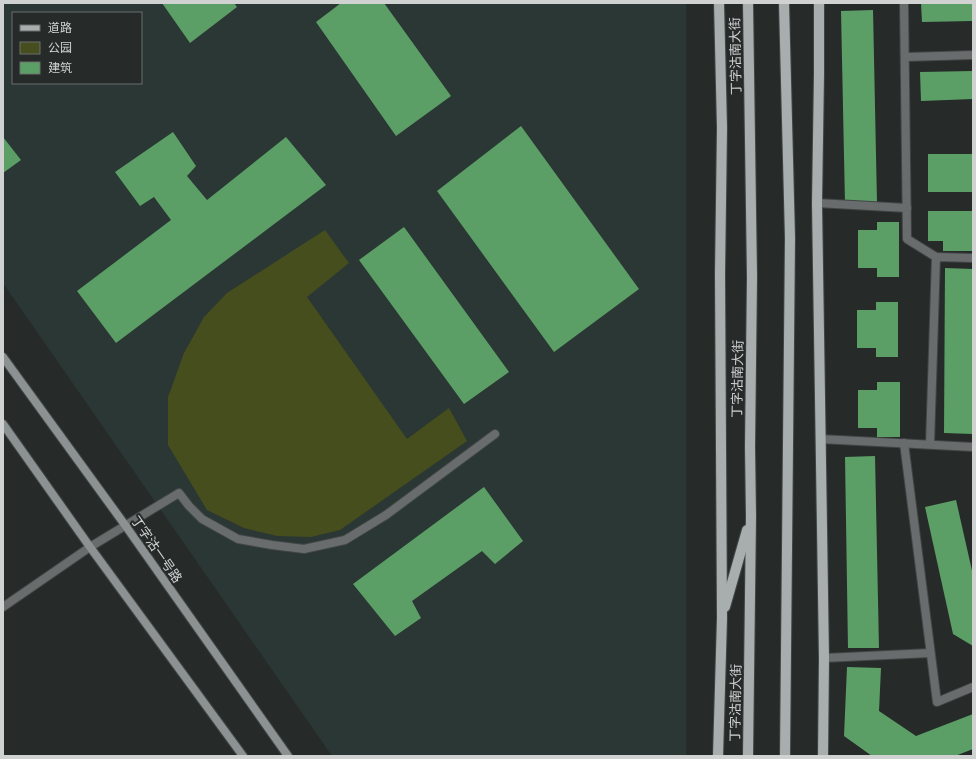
<svg xmlns="http://www.w3.org/2000/svg" width="976" height="759" font-family="'Golos Text','Noto Sans SC',sans-serif">
<rect width="100%" height="100%" fill="#262b2a"/>
<path fill="#2b3734" fill-rule="evenodd" d="M3,3H686V756H332L3,283ZM13,13H141V83H13Z"/>
<path fill="#454e1c" d="M325,230L349,263L307,297L407,439L449,408L467,441L340,530L311,537L277,536L244,528L207,510L168,445V397L184,353L204,317L227,293Z"/>
<g fill="#5c9f66">
<path d="M162,3H234L237,7L190,43Z"/>
<path d="M341,3H384L451,96L396,136L316,22Z"/>
<path d="M921,3H973V21L922,22Z"/>
<path d="M873,10L877,203L845,204L841,11Z"/>
<path d="M973,71V99L921,101L920,72Z"/>
<path d="M521,126L639,289L554,352L437,191Z"/>
<path d="M173,132L196,166L187,176L207,200L286,137L326,185L116,343L77,291L171,220L154,197L140,206L115,172Z"/>
<path d="M3,137L21,160L3,173Z"/>
<path d="M928,154H972L973,192H928Z"/>
<path d="M928,211H973V251H943V241H928Z"/>
<path d="M877,222H899V277H877V268H858V230H877Z"/>
<path d="M404,227L509,372L464,404L359,260Z"/>
<path d="M945,268L973,269V434L944,433Z"/>
<path d="M876,302H898V357H876V348H857V310H876Z"/>
<path d="M877,382H900V437H877V428H858V390H877Z"/>
<path d="M875,456L879,648H848L845,457Z"/>
<path d="M484,487L523,541L495,564L482,551L412,601L421,618L395,636L353,584Z"/>
<path d="M956,500L973,575V646L953,634L925,507Z"/>
<path d="M847,667L881,668L879,711L916,736L973,714V749L955,756H872L844,736Z"/>
</g>
<g fill="none" stroke-linecap="round" stroke-linejoin="round">
<g stroke="#414645" stroke-width="10">
<g id="lane">
<path d="M904,3L907,239L936,257"/>
<path d="M906,57L973,55"/>
<path d="M817,203L907,208"/>
<path d="M820,439L973,447"/>
<path d="M904,443L937,702L973,687"/>
<path d="M930,444L936,257L973,258"/>
<path d="M824,658L930,653"/>
</g>
</g>
<g stroke="#414645" stroke-width="10">
<path id="street" d="M3,607L90,547L179,493L189,506L202,519L238,539L272,545L304,549L345,540L386,515L495,434"/>
</g>
<g stroke="#414645" stroke-width="10">
<g id="secondary">
<path d="M3,357L125,525L288,756"/>
<path d="M3,424L90,547L243,756"/>
</g>
</g>
<g stroke="#414645" stroke-width="12">
<g id="primary">
<path d="M748,3L752,277L750,447L751,516L748,756"/>
<path d="M784,3L790,238L785,756"/>
<path d="M819,3V74L817,203L824,658L823,756"/>
<path d="M725,607L747,530"/>
<path d="M718,756L722,618L720,274L722,128L719,3"/>
</g>
</g>
<use href="#lane" stroke="#696c6c" stroke-width="8"/>
<use href="#street" stroke="#696c6c" stroke-width="8"/>
<use href="#secondary" stroke="#8c9191" stroke-width="8"/>
<use href="#primary" stroke="#a8adae" stroke-width="10"/>
</g>
<g text-anchor="middle" dominant-baseline="central" stroke-width="4" stroke-linejoin="round" paint-order="stroke">
<g font-size="13" fill="#cfd2d1" stroke="#262b2a">
<text transform="translate(735 56) rotate(-91)">丁字沽南大街</text>
<text transform="translate(737 379) rotate(-89)">丁字沽南大街</text>
<text transform="translate(157 549) rotate(55)">丁字沽一号路</text>
<text transform="translate(735 703) rotate(-89)">丁字沽南大街</text>
</g>
</g>
<rect width="976" height="759" fill="none" stroke="#cfd2d1" stroke-width="8"/>
<rect x="12" y="12" width="130" height="72" fill="#262b2a" stroke="#6a6e6d"/>
<rect x="20" y="25" width="20" height="6" fill="#a8adae" stroke="#6a6e6d"/>
<text x="48" y="32" font-size="12" fill="#cfd2d1">道路</text>
<rect x="20" y="42" width="20" height="12" fill="#454e1c" stroke="#6a6e6d"/>
<text x="48" y="52" font-size="12" fill="#cfd2d1">公园</text>
<rect x="20" y="62" width="20" height="12" fill="#5c9f66" stroke="#6a6e6d"/>
<text x="48" y="72" font-size="12" fill="#cfd2d1">建筑</text>
</svg>
